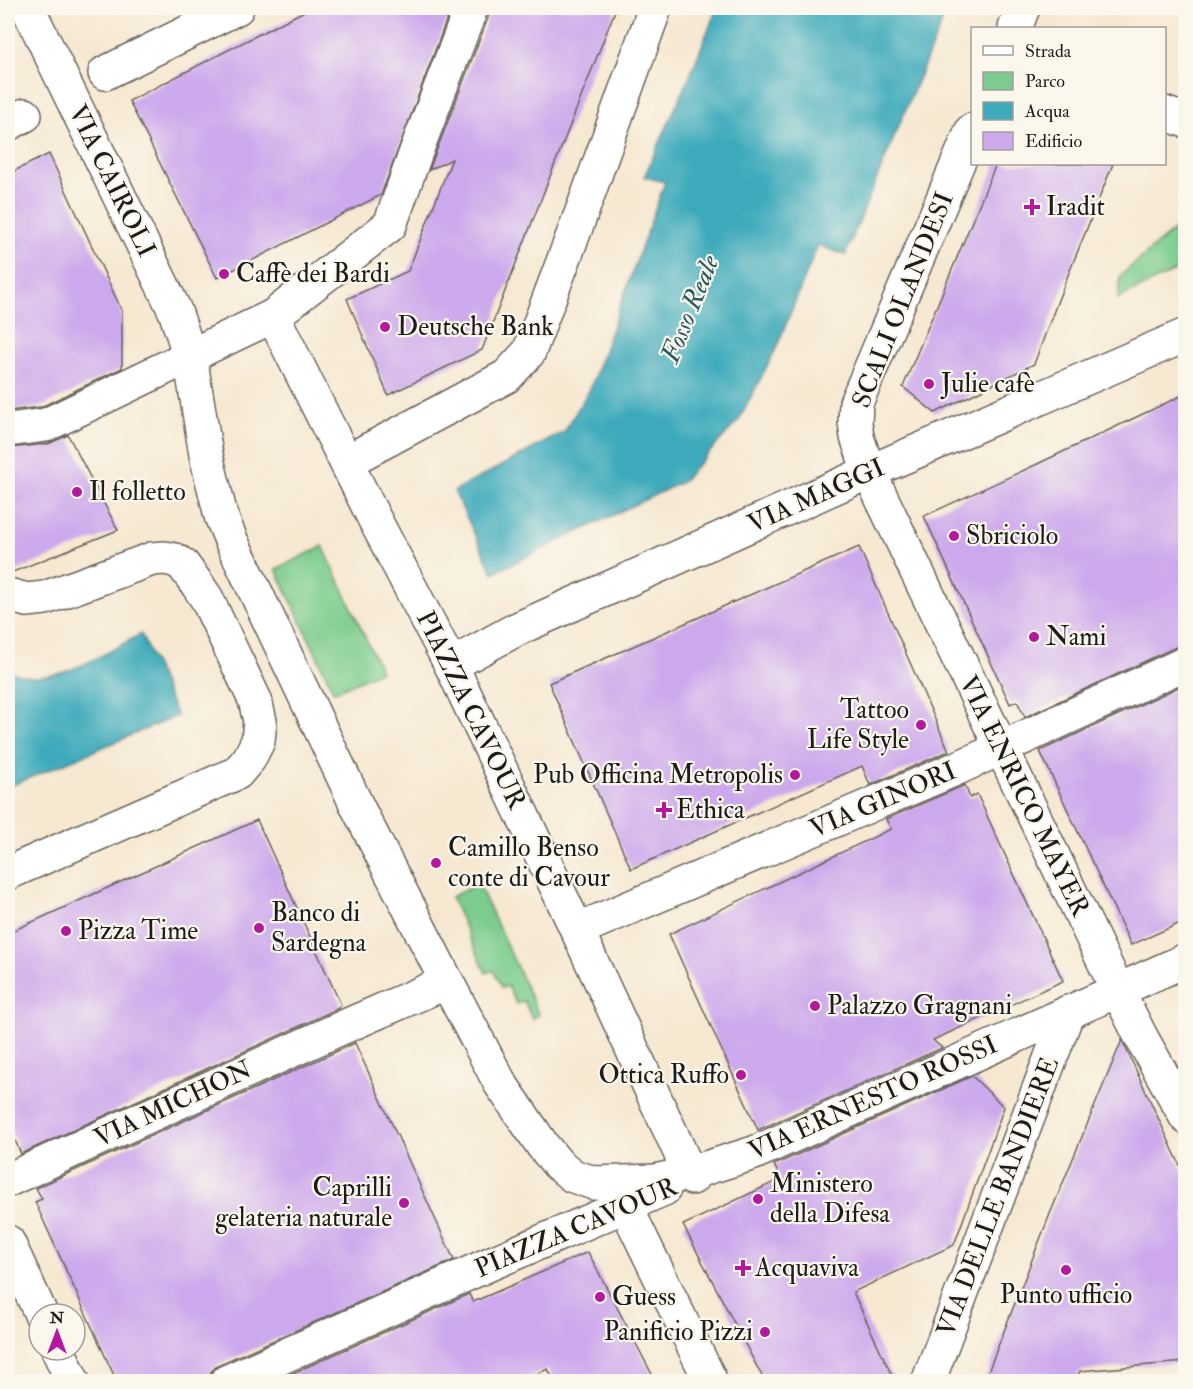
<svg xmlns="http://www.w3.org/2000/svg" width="1193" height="1389" font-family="'IM FELL Double Pica',serif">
<rect width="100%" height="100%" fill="#fbf7ec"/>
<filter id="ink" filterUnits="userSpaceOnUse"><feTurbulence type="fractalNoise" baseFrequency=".0167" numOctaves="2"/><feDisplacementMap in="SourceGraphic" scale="12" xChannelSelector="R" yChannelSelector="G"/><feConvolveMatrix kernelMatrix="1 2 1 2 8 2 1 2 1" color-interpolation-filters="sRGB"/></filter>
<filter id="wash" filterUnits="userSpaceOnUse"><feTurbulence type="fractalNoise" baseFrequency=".008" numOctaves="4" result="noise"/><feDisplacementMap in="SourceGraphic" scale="24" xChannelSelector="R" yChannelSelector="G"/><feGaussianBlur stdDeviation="1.35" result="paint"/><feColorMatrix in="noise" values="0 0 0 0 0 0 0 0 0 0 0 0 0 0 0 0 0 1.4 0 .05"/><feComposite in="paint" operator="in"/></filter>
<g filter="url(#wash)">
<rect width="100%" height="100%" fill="#f6e8d1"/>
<g fill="#7bcc8e" stroke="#4c7455" stroke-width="1.5">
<path d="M1175,229L1185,249V266L1118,299L1120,276Z"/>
<path d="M323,546L381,671L334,692L276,569Z"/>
<path d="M478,883L539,1015L532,1019L524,1001L516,1004L508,986L502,988L493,970L486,973L451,897Z"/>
</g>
<g fill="#3daabb" stroke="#2c636c" stroke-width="1.5">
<path d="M717,8H948L845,255L818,245L776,349L739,420L682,482L493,573L454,491L564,432L590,389L665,182L644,177L691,73Z"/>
<path d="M141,634L177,716L8,787V671C16,673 26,677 35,677C70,677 111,650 141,634Z"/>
</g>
<g id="blocks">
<g fill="#cca8ec">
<path d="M310,8H451L381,195L217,278L129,101Z"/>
<path d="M489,8H616L482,350L388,395L347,299L408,271L452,159L429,170L489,15Z"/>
<path d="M49,154L122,311V368L41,407L8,411V174Z"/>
<path d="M996,164H1113L1060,295L1034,364L935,413L903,387Z"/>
<path d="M1185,394V645L1178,646L1025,717L1017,701L1010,704L924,516L1031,467Z"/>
<path d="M68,435L118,530L8,574V448L48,444Z"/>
<path d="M859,547L949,751L870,785L862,766L631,869L549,683Z"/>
<path d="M1185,684V921L1131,945L1040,751Z"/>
<path d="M965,785L970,798L977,794L1063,981L933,1040L942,1048L758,1130L669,934L891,829L886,819Z"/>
<path d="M257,820L341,1005L338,1007L339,1008L21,1154L8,1124V933Z"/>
<path d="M1122,1040L1185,1176V1362L1080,1371L1076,1382H984L1050,1214Z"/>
<path d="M355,1043L454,1260L218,1365L211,1372L207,1382H117L35,1202L42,1199L36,1188Z"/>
<path d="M972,1076L1004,1107L954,1245L853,1292L895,1382H765L683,1225L781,1179L774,1165Z"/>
<path d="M588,1252L656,1382H554L548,1369L518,1382H273L469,1294L473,1302Z"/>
</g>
</g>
</g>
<g filter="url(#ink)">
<use href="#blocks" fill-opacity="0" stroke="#68635b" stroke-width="1.5"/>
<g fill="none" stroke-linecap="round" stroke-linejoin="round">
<g stroke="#68635b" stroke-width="36">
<g id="street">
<path d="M28,8L175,311L190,356L206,455L221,516L231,540L358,808L447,982L500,1083L543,1146L558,1164L573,1176L594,1183L655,1181L690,1173L754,1153L1186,960"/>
<path d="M471,8L417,149L390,225L273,316L375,520L451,665L577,930L692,1178"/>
<path d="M1015,28L1023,8"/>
<path d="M105,73L237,8"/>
<path d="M1164,113L1186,121"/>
<path d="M8,124L25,115"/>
<path d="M972,130L856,403L855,423L857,437L869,472L1118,991L1140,1035L1186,1117"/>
<path d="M8,430L46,425L273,316"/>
<path d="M346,462L507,376L529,352L584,206L655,8"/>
<path d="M8,595L27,600L45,598L152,559L164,558L175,560L183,565L197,584L207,599L255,700L260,721L258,741L249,759L237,773L8,873"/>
<path d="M451,665L515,630L869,472L1186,335"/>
<path d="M577,930L960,767L1186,663"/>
<path d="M8,1180L339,1029L447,982"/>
<path d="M625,1205L711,1382"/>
<path d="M8,1242L41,1314"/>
<path d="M58,1350L73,1382"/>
<path d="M226,1382L492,1263L664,1189"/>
<path d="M928,1382L1068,1012"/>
</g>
</g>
<use href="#street" stroke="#fff" stroke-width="33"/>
</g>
</g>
<g fill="#b5179e" stroke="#fbf7ec" stroke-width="2">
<path d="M1029 198h6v6h6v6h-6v6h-6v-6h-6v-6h6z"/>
<circle cx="224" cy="274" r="6"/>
<circle cx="385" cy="327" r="6"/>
<circle cx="929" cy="384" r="6"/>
<circle cx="77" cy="492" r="6"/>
<circle cx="954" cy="536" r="6"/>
<circle cx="1034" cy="637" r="6"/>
<circle cx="921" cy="725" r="6"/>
<circle cx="795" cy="775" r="6"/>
<path d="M661 801h6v6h6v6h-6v6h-6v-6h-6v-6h6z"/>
<circle cx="436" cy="863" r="6"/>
<circle cx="259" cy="928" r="6"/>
<circle cx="66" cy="931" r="6"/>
<circle cx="815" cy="1006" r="6"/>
<circle cx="741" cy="1075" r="6"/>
<circle cx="758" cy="1199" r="6"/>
<circle cx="404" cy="1203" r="6"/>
<path d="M740 1259h6v6h6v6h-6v6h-6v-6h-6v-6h6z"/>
<circle cx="1066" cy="1270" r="6"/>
<circle cx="600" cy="1297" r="6"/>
<circle cx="765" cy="1332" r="6"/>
</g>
<g text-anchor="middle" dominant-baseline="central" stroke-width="4.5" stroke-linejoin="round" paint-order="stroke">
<g font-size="26" fill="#1c1c1c" stroke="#fbf7ec">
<text transform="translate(112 181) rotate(64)">VIA CAIROLI</text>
<text transform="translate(903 300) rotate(-68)">SCALI OLANDESI</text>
<text transform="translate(816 496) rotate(-24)">VIA MAGGI</text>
<text transform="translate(471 710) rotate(64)">PIAZZA CAVOUR</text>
<text transform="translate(1024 796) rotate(64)">VIA ENRICO MAYER</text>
<text transform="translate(883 800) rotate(-23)">VIA GINORI</text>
<text transform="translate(873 1098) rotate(-24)">VIA ERNESTO ROSSI</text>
<text transform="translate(173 1104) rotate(-25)">VIA MICHON</text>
<text transform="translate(998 1197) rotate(-69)">VIA DELLE BANDIERE</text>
<text transform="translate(576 1228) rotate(-23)">PIAZZA CAVOUR</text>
</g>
<g font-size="26" fill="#1c1c1c" stroke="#fbf7ec" text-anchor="start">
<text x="1046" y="207">Iradit</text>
<text x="236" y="274">Caffè dei Bardi</text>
<text x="397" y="327">Deutsche Bank</text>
<text x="941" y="384">Julie cafè</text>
<text x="89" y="492">Il folletto</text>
<text x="966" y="536">Sbriciolo</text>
<text x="1046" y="637">Nami</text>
<text x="909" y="710" text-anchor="end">Tattoo<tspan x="909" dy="30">Life Style</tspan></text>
<text x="783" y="775" text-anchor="end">Pub Officina Metropolis</text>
<text x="676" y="810">Ethica</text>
<text x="448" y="848">Camillo Benso<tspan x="448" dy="30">conte di Cavour</tspan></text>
<text x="271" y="913">Banco di<tspan x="271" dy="30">Sardegna</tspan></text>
<text x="78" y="931">Pizza Time</text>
<text x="827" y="1006">Palazzo Gragnani</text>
<text x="729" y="1075" text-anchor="end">Ottica Ruffo</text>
<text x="770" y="1184">Ministero<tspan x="770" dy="30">della Difesa</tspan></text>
<text x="392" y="1188" text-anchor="end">Caprilli<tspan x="392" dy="30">gelateria naturale</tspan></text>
<text x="755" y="1268">Acquaviva</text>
<text x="1066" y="1295" text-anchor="middle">Punto ufficio</text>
<text x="612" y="1297">Guess</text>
<text x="753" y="1332" text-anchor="end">Panificio Pizzi</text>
</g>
<g font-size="27" font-style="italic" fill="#2b5c64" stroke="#fbf7ec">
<text transform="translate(690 309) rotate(-68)">Fosso Reale</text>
</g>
</g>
<rect width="1193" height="1389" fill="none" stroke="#fbf7ec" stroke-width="30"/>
<rect x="971" y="27" width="195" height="138" fill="#fbf7ec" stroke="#a29f99" stroke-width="1.5"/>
<rect x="983" y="46" width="30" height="9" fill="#ffffff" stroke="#a29f99" stroke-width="1.5"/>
<text x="1025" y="57" font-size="18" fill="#1c1c1c">Strada</text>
<rect x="983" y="72" width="30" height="18" fill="#7bcc8e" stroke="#a29f99" stroke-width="1.5"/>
<text x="1025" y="87" font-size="18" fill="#1c1c1c">Parco</text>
<rect x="983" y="102" width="30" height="18" fill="#3daabb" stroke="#a29f99" stroke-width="1.5"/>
<text x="1025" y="117" font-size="18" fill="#1c1c1c">Acqua</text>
<rect x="983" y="132" width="30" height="18" fill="#cca8ec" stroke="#a29f99" stroke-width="1.5"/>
<text x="1025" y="147" font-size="18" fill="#1c1c1c">Edificio</text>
<g transform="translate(57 1332)"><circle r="28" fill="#fbf7ec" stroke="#a29f99" stroke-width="1.5"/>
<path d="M0-4.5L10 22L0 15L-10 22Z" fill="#b5179e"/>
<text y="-9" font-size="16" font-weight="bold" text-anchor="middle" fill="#1c1c1c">N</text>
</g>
</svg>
